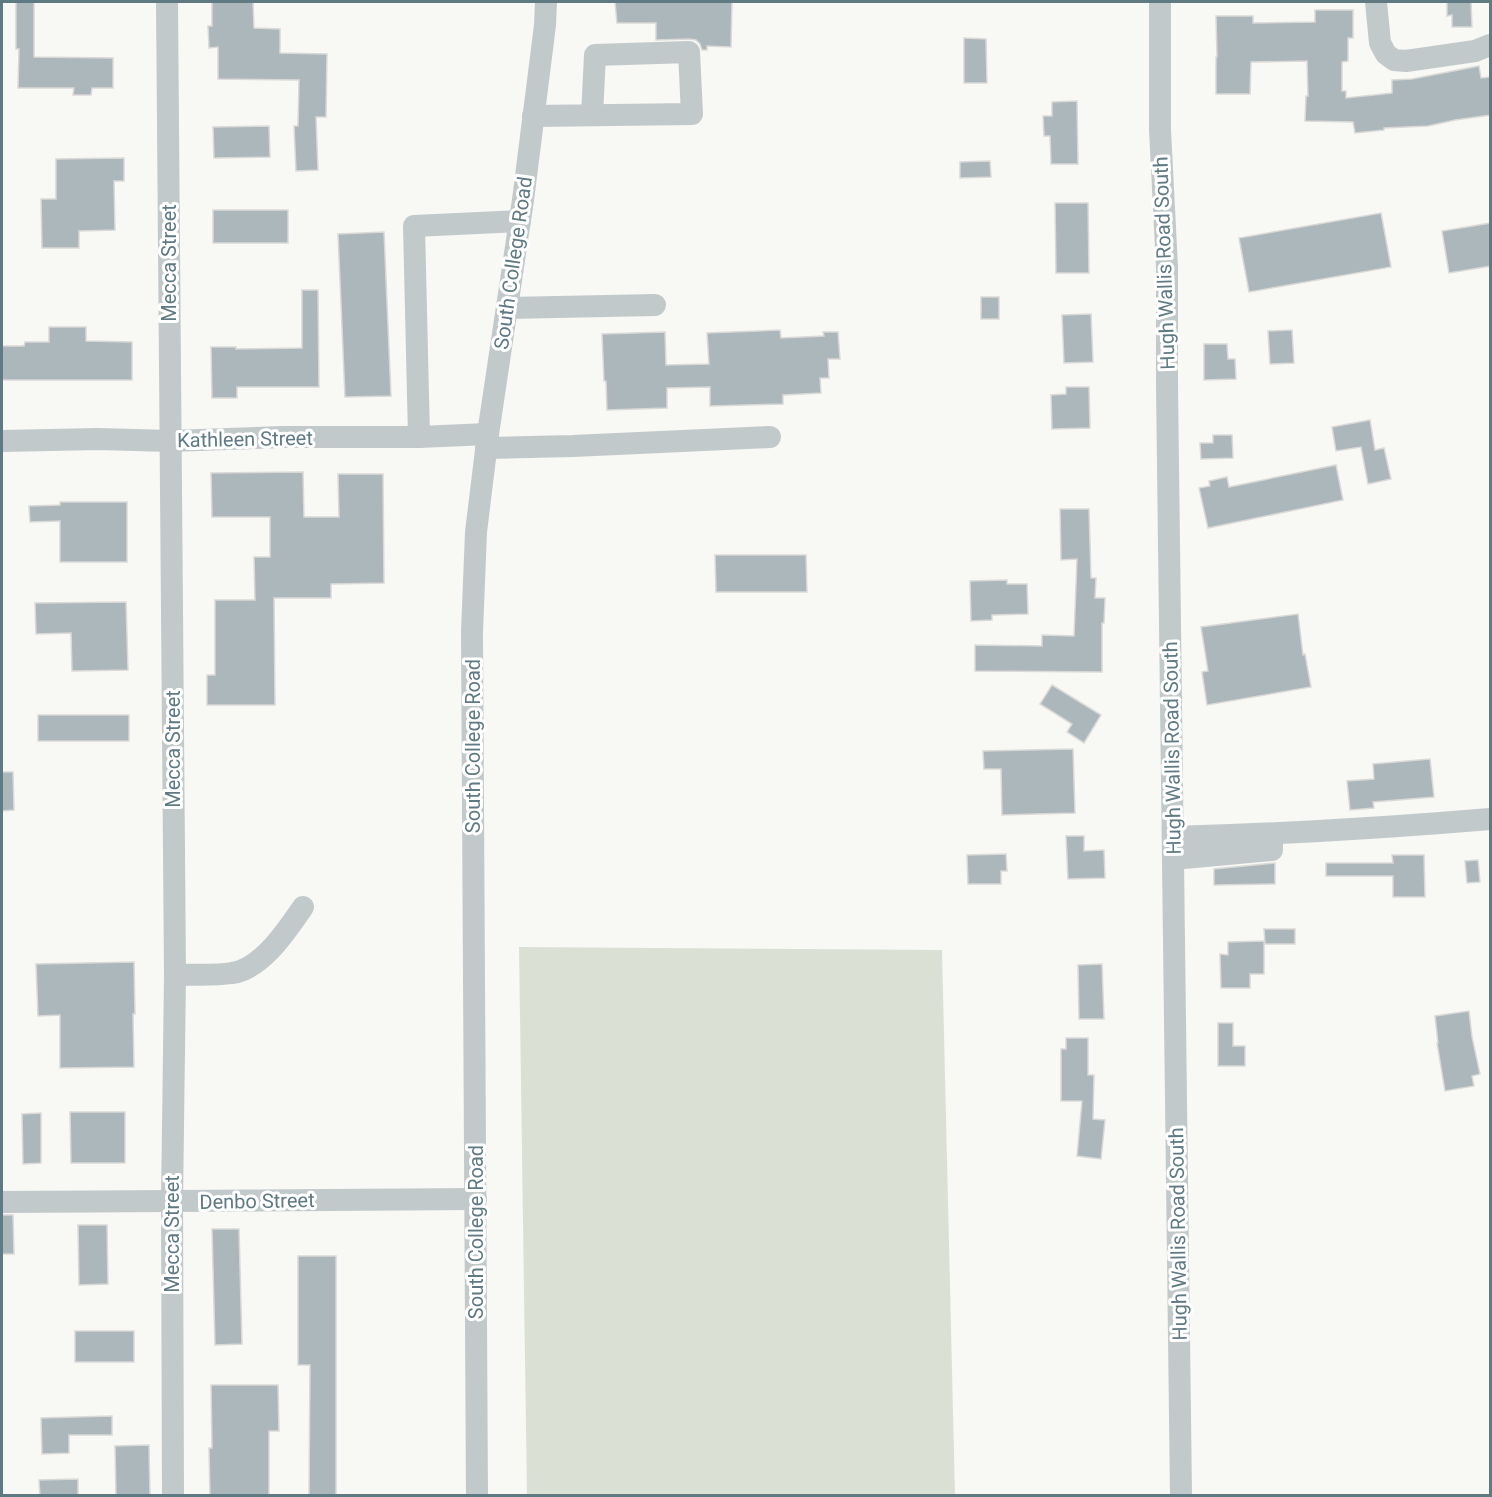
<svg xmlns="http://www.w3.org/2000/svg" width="1492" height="1497" font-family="Roboto,sans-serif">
<rect width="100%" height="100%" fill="#f8f8f5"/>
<path fill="#dbe0d5" d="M519,947L942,950L955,1495H527Z"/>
<g fill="#abb7bb" stroke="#dad9d7" stroke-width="1.5">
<path d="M16,2H34V57L113,58V88H92L91,95H73L74,88H18L19,49H16Z"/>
<path d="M212,2H253L254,28L280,29V53L327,54L326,117H316L318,170L296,171L294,126H298L299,80L218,79V47L209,48L208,26H212Z"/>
<path d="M615,2H732L731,47L707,46V50H702L700,44L696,40L689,39L656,40V23H617Z"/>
<path d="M1447,2H1471L1472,27H1452V15L1447,16Z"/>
<path d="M1315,10H1353V38H1348V61L1342,62V91H1346V98L1392,93V80L1412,79L1479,66L1481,78L1491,77V115L1455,120L1428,126L1384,128V130L1355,133L1353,122L1305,121L1306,96H1308L1307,61L1251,62L1250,94H1216V57H1217L1216,16H1253V23L1315,22Z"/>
<path d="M964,38L986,39L987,83H964Z"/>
<path d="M1077,101L1078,164H1051L1050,136H1044L1043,116H1052V102Z"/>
<path d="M269,126L270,157L214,158L213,127Z"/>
<path d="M124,158V181H114L115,230L79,231V248H42L41,199H56V159Z"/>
<path d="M990,161L991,177L960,178V162Z"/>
<path d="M1055,203H1088L1089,273H1056Z"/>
<rect x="213" y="210" width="75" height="33"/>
<path d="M1381,213L1391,267L1249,292L1239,238Z"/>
<path d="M1491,223V266L1449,273L1442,231Z"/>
<path d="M384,232L391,396L345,397L338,234Z"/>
<path d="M302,290H318L319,387H237V398H212L211,347H236V349L302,348Z"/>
<rect x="981" y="297" width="18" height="22"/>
<path d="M1091,314L1093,362L1064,363L1062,315Z"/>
<path d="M49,327H86V341L132,342V380H2V346H24L25,342H49Z"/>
<path d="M780,330L781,338L824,336L823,332H838L840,359H828L829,378H820L821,393L783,395V404L710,406V387L667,388V408L607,410L606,381H604L602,334L665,332L666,365L709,364L707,333Z"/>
<path d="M1292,330L1294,363L1270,364L1268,331Z"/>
<path d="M1204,344H1227L1228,359H1235L1236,379L1204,380Z"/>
<path d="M1066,387H1089L1090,428L1052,429L1051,395L1066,394Z"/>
<path d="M1370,420L1375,450L1384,448L1391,479L1368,484L1361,447L1336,451L1332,427Z"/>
<path d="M1213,435H1232L1233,458L1201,459L1200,443H1213Z"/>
<path d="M1336,465L1343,500L1208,528L1199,488L1210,486L1209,481L1227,477L1229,487Z"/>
<path d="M303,472L304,517H339L338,474H383L384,583L331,584V598H274L275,705H207V675H215V600H255L254,557H270V517H212L211,473Z"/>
<path d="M60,502H127V562H60V521L30,522L29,506L60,505Z"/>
<path d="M1060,509H1089L1091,578H1096L1095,598H1105L1104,623H1102V672L975,671V645L1042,646V635L1074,636L1077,559L1061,560Z"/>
<path d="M715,555H806L807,592H716Z"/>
<path d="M1007,580V584H1027L1028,614L992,615V620L971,621L970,581Z"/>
<path d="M126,602L128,670L72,671L71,633L36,634L35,603Z"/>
<path d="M1298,614L1303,655L1305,654L1311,687L1207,705L1202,672L1208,671L1201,627Z"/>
<path d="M1052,685L1101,715L1084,743L1067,732L1072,724L1040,704Z"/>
<rect x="38" y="715" width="91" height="26"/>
<path d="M1073,749L1075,813L1002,815L1001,769H984L983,751Z"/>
<path d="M1430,759L1434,797L1373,802L1374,808L1350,810L1347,781L1374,779L1373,764Z"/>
<path d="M2,772H13L14,810L2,811Z"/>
<path d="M1066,836H1084V851L1104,850L1105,878L1068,879Z"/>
<path d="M1006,854L1007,871H1001V884H968L967,855Z"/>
<path d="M1392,855H1424L1425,897H1393V876H1326V863H1393Z"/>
<path d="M1478,860L1480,882L1467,883L1465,861Z"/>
<path d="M1275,863V884L1214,885V869Z"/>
<path d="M1264,929H1295V944H1265Z"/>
<path d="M1264,941V974H1250V988H1221L1220,954L1228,955V942Z"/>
<path d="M134,962L135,1014H133L134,1067L60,1068V1015L38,1016L36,964Z"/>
<path d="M1102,964L1104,1019H1079L1078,965Z"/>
<path d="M1469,1011L1472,1037L1480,1074L1472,1076L1474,1086L1445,1091L1437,1043H1438L1435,1016Z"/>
<path d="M1218,1023H1233V1046H1245V1066H1218Z"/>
<path d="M1066,1038H1088V1075H1094L1093,1119L1105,1120L1101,1159L1077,1156L1082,1101H1061V1049H1066Z"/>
<path d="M70,1112H125V1163H71Z"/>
<path d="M41,1113V1163L23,1164L22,1114Z"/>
<path d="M2,1215H13L14,1254H2Z"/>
<path d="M78,1225H107L108,1284L79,1285Z"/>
<path d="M212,1229H239L242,1344L215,1345Z"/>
<path d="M298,1256H336V1496H309L310,1365H298Z"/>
<rect x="75" y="1331" width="59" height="31"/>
<path d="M211,1385H278L279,1431H269V1496H210L209,1448H212Z"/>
<path d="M112,1416V1435H69V1453L42,1454L41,1418Z"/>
<path d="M149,1445L150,1496H116L115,1446Z"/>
<path d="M78,1479V1496H40L39,1480Z"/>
</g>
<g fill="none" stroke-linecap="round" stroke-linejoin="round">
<g stroke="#c2c9cb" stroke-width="22">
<path d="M167,2L175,975L172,1202L173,1496"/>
<path d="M1160,2V130L1167,267V386L1181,1496"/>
<path d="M1376,2L1380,43L1386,54L1394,60L1406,61L1475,51L1490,45"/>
<path d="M533,116L692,114L689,52L595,55L592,115"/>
<path d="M507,308L655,305"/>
<path d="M419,437L414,226L520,221"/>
<path d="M2,441L98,439L170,441L282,437H419L488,434"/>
<path d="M486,448L573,446L770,437"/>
<path d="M1173,837C1279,834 1385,828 1490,819"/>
<path d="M1173,859L1272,850V834"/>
<path d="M175,975C193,974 213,976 232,973C262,969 287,930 303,907"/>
<path d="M2,1202L476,1199"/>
<path d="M477,1496L472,632L476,532L488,434L523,200L545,25L546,2"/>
</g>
</g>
<g text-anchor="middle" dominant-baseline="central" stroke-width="6" stroke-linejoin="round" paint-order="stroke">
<g font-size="20" fill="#607a83" stroke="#fff">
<text transform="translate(169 263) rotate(-90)">Mecca Street</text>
<text transform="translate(513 263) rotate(-82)">South College Road</text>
<text transform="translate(1164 263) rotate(-92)">Hugh Wallis Road South</text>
<text transform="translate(245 439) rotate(-1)">Kathleen Street</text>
<text transform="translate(473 746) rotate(-90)">South College Road</text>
<text transform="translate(1172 748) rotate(-91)">Hugh Wallis Road South</text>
<text transform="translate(173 749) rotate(-90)">Mecca Street</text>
<text transform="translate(257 1201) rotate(-1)">Denbo Street</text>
<text transform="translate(476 1232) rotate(-90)">South College Road</text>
<text transform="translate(172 1234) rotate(-90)">Mecca Street</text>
<text transform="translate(1178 1234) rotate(-91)">Hugh Wallis Road South</text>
</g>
</g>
<rect width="1492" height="1497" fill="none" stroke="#607a83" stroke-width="6"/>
</svg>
